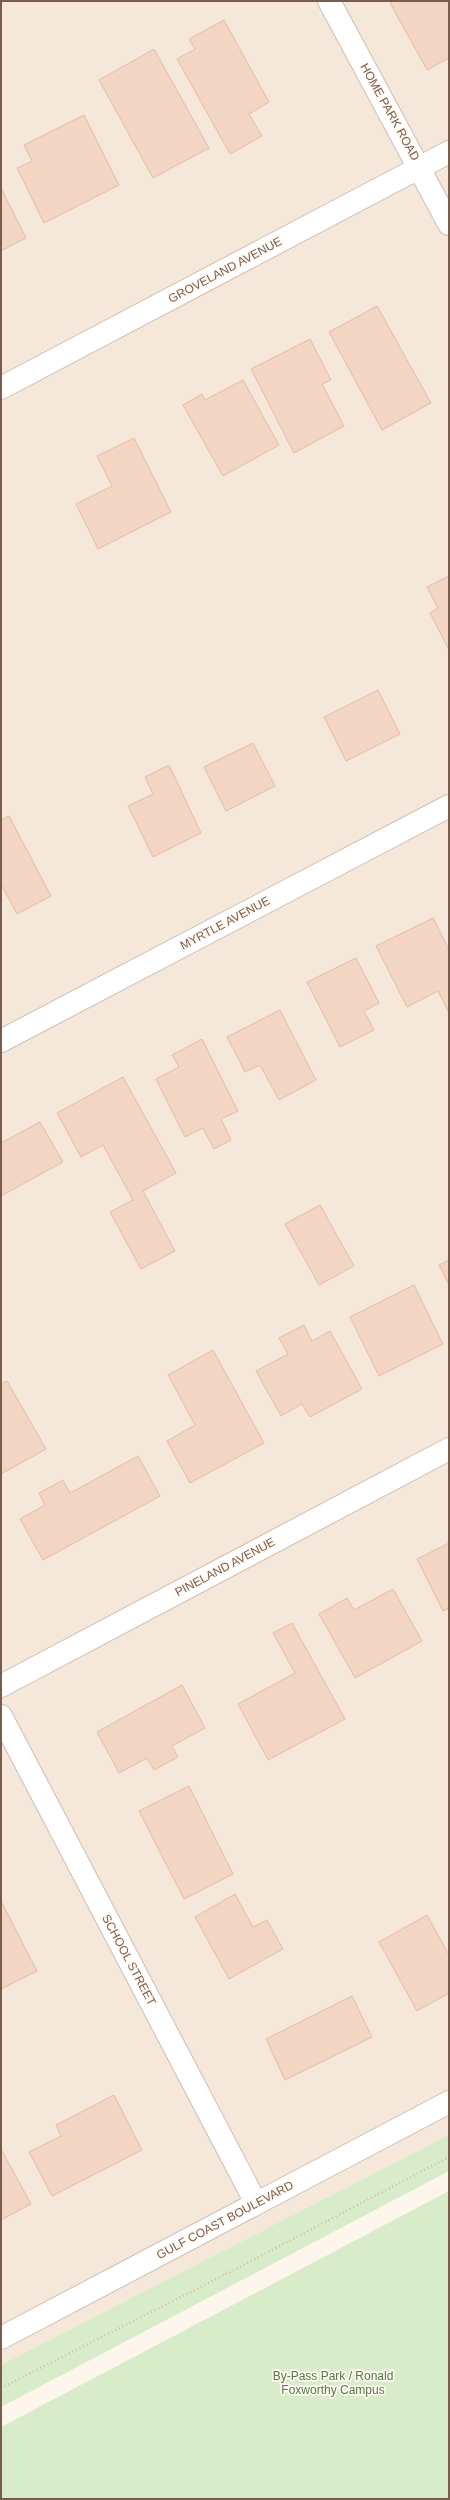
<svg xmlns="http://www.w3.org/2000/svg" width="450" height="2500" font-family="Arial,sans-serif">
<rect width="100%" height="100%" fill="#fdf6ec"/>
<path fill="#f5e8da" d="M1,1H449V2135L1,2365Z"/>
<g fill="#d8ecc9">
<path d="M449,2135V2171L1,2407V2365Z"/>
<path d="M449,2191V2499H1V2427Z"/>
</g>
<g fill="#f3d5c3" stroke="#e6bba3">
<path d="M393,1H449V58L427,70L390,3Z"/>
<path d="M224,20L269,102L249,114L262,136L230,154L177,59L195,49L189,39Z"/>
<path d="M154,49L209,148L153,178L99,80Z"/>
<path d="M84,115L119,185L44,223L17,168L32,161L24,145Z"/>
<path d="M1,188L26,238L1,251Z"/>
<path d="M377,306L431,403L382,430L329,332Z"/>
<path d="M310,339L331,380L322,384L344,426L294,453L251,369Z"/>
<path d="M243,380L279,445L223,476L183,405L202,394L205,400Z"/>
<path d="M134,438L171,512L98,549L76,504L112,486L97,456Z"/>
<path d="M449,576V650L430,613L438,608L427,587Z"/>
<path d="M378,690L400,734L346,761L324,717Z"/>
<path d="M253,743L275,786L226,811L204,767Z"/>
<path d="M169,765L201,833L153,857L128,806L153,794L145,777Z"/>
<path d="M9,816L51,896L17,914L1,884V820Z"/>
<path d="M433,918L449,950V1013L438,991L407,1007L376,946Z"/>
<path d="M356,958L379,1003L364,1011L374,1030L340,1047L307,982Z"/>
<path d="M280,1010L316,1080L279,1100L260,1065L245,1072L227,1037Z"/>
<path d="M202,1039L238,1111L221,1119L231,1140L214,1149L203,1128L185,1137L156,1079L179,1067L172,1055Z"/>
<path d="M123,1077L176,1173L143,1191L175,1251L141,1269L110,1212L133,1200L103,1145L81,1157L57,1113Z"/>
<path d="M40,1122L63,1162L1,1196V1143Z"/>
<path d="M320,1205L354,1266L319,1285L285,1224Z"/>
<path d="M449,1260V1285L439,1265Z"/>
<path d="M414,1285L443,1344L379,1376L350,1317Z"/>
<path d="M304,1325L312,1341L330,1331L362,1389L310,1417L302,1404L281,1416L256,1371L288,1354L279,1338Z"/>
<path d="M213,1350L264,1443L190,1483L167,1441L195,1425L168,1375Z"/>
<path d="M7,1381L46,1449L1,1474V1384Z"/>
<path d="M138,1456L160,1496L43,1560L20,1519L45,1505L39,1493L63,1480L70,1493Z"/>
<path d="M449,1543V1608L443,1611L417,1559Z"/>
<path d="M393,1589L422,1641L355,1678L319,1614L347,1598L354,1610Z"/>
<path d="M292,1623L345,1719L268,1760L238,1704L295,1673L273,1633Z"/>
<path d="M182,1685L205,1728L172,1746L178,1757L154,1770L147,1758L119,1773L97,1732Z"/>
<path d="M189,1786L233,1874L184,1899L139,1811Z"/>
<path d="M235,1894L253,1927L267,1920L283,1949L229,1979L195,1917Z"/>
<path d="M1,1901L37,1971L1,1989Z"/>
<path d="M427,1915L449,1955V1993L417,2011L379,1942Z"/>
<path d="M352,1996L372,2037L285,2080L266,2039Z"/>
<path d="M114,2095L142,2150L52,2196L29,2152L61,2136L56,2125Z"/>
<path d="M1,2149L31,2204L1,2220Z"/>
</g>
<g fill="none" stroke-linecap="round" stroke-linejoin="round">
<g stroke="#d1beb0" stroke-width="24">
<g id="minor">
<path d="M329,1L449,224"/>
<path d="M1,388L449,152"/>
<path d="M1,1041L449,806"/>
<path d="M1,1686L449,1449"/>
<path d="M1,1716L256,2203"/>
<path d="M1,2338L449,2102"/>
</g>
</g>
<path stroke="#d9b8a5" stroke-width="2.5" stroke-dasharray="1 3" stroke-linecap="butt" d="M1,2388L230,2272L449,2157"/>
<use href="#minor" stroke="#fff" stroke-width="22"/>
</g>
<g text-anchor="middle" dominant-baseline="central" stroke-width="3.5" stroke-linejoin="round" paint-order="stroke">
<g font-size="12" fill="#7a5c4d" stroke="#fffaf3">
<text transform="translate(390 112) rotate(61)">HOME PARK ROAD</text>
<text transform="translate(225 270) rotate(-28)">GROVELAND AVENUE</text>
<text transform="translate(225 923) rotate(-28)">MYRTLE AVENUE</text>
<text transform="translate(225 1567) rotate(-28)">PINELAND AVENUE</text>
<text transform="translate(129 1960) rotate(62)">SCHOOL STREET</text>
<text transform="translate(225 2220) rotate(-28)">GULF COAST BOULEVARD</text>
</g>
<g font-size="12" fill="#537a41" stroke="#fffaf3">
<text x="333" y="2376">By-Pass Park / Ronald<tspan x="333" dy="14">Foxworthy Campus</tspan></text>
</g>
</g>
<rect width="450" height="2500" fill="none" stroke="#7a5c4d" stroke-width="4"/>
</svg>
